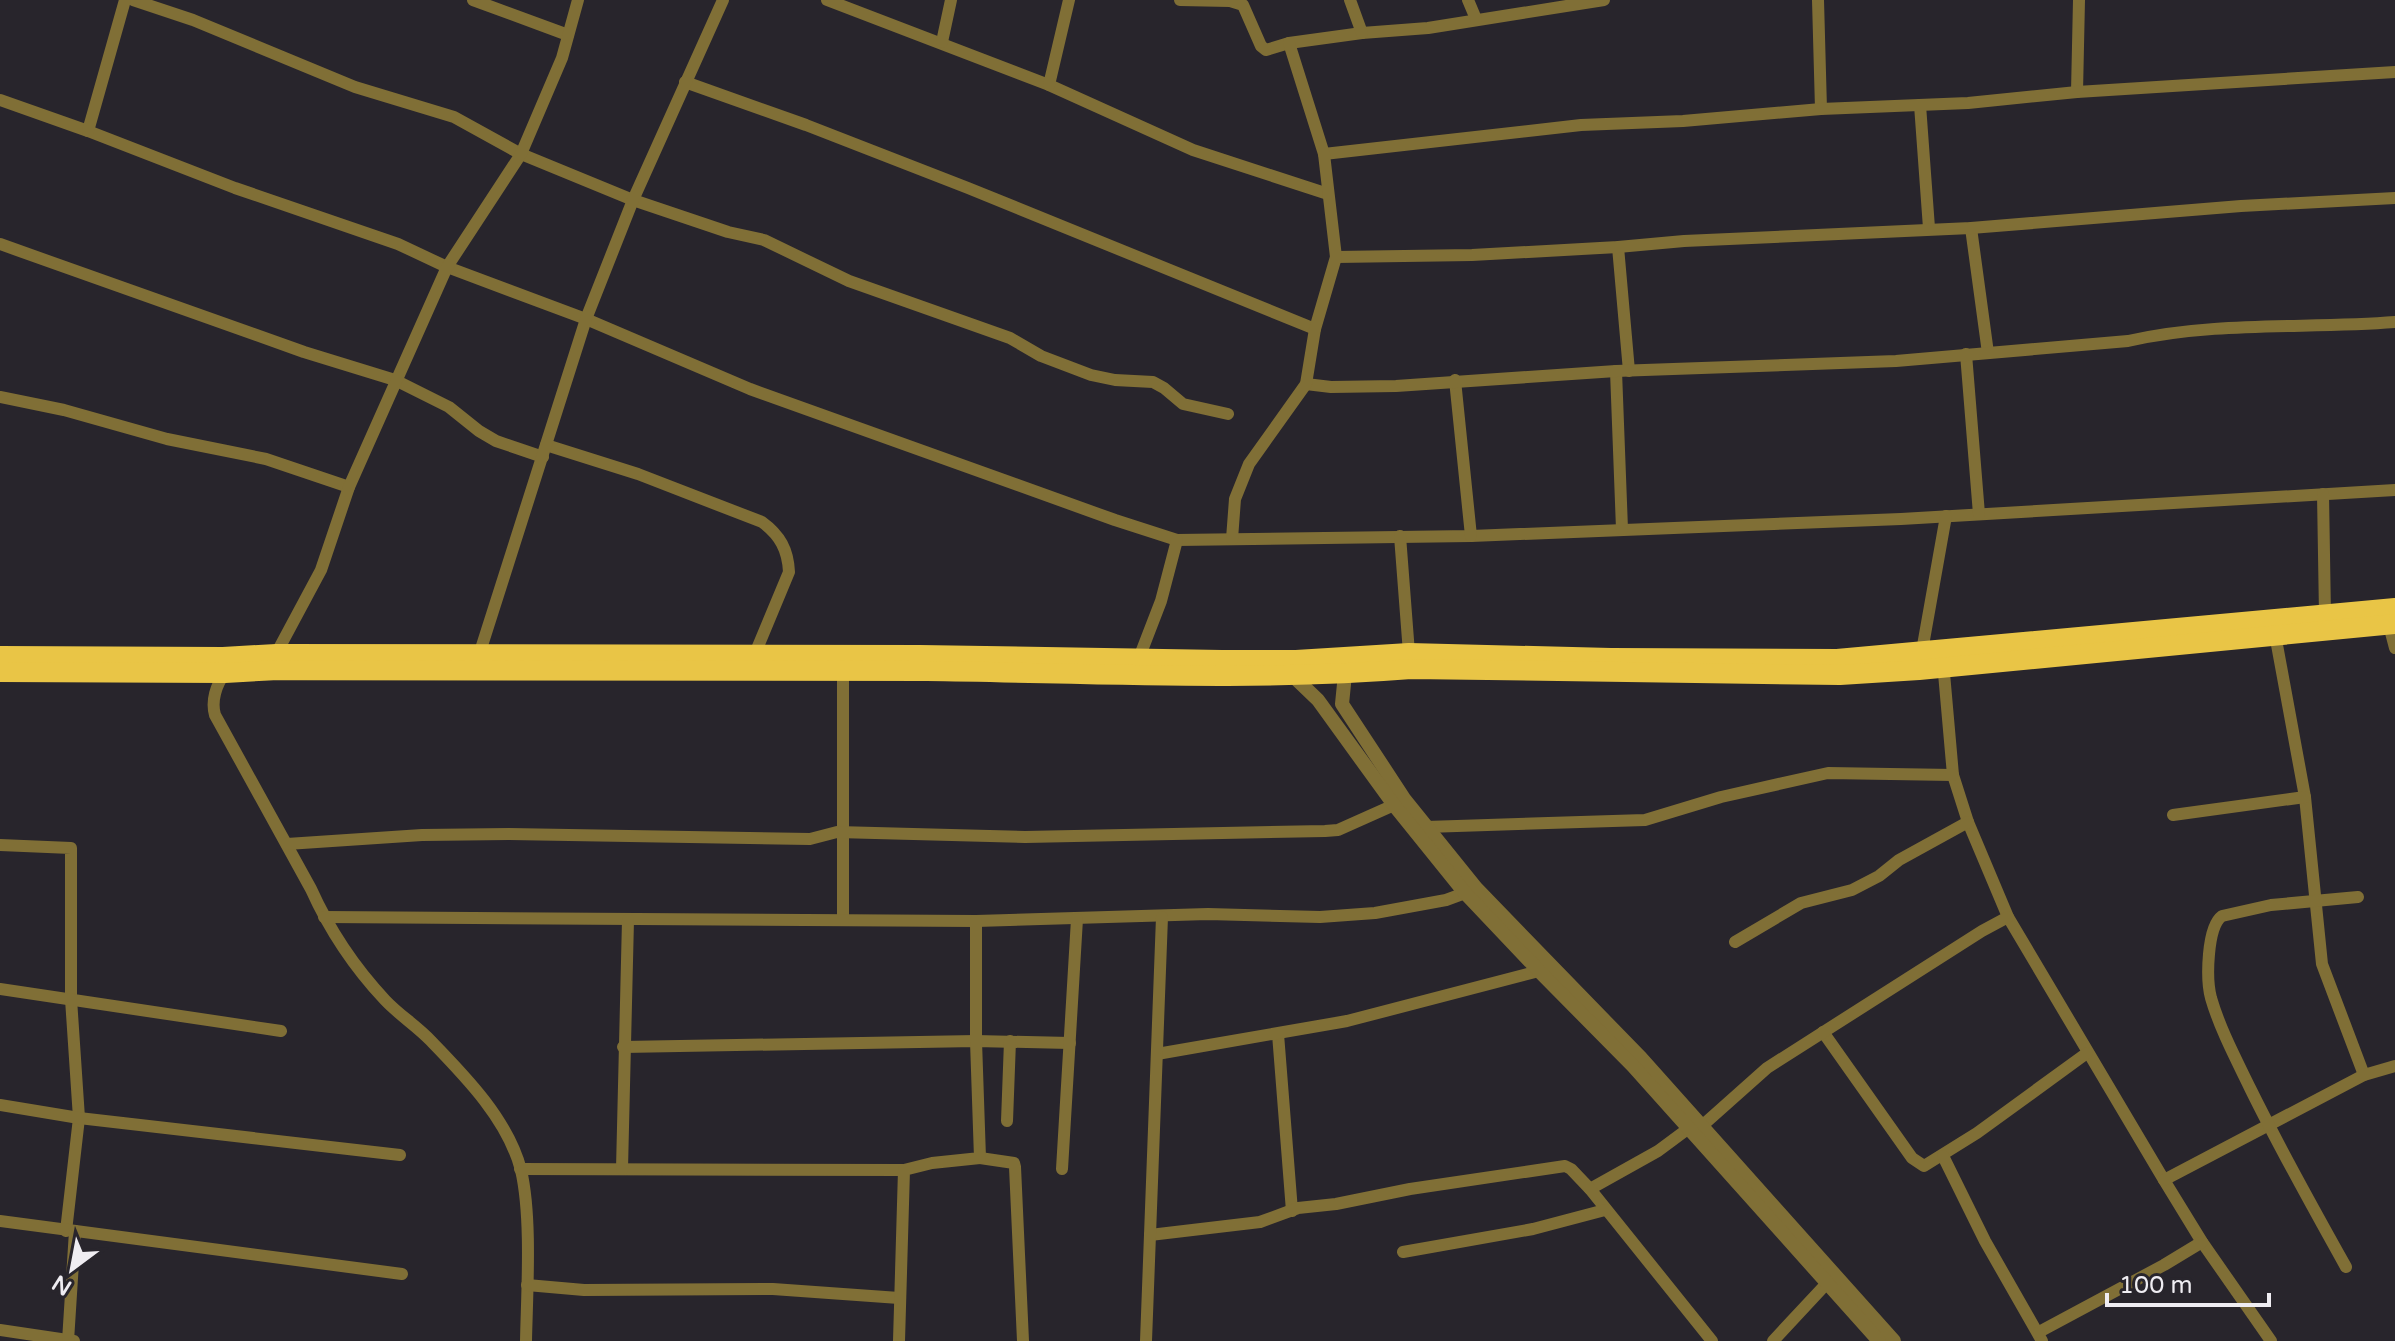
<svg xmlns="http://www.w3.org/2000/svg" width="2395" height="1341" font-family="'Varela Round',sans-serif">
<rect width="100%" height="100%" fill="#28252c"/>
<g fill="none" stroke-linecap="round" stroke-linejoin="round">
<g stroke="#806f36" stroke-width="12">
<path d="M133,0L193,20L355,87L454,117L521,154L633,200L728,232L764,240L849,281L1010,338L1041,356L1091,375L1115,380L1153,382L1164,388L1183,404L1228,414"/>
<path d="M473,0L568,35"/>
<path d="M827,0L1049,85L1193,150L1328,194"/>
<path d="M1180,0L1230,1L1243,5L1261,46L1266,50L1289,43L1362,33L1428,28L1604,0"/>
<path d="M1350,0L1362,33"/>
<path d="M1468,0L1476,19"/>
<path d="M1818,0L1821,109"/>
<path d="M942,42L951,0"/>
<path d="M685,82L806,125L968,188L1315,329"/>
<path d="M1049,85L1069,0"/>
<path d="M2077,92L2079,0"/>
<path d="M0,100L88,131L235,188L398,244L447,267L586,319L750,389L1115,520L1177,540L1471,536L1901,519L2395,490"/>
<path d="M1920,105L1929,228"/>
<path d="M88,131L125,0"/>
<path d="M1324,154L1581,125L1683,121L1821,109L1968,103L2077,92L2395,72"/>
<path d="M1971,228L1988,353"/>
<path d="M0,244L304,352L395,380L449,407L479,431L496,441L543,457"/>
<path d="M1618,247L1629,371"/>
<path d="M1336,257L1472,255L1618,247L1684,241L1971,228L2241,206L2395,198"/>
<path d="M1966,354L1979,514"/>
<path d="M1616,371L1622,529"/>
<path d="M1455,380L1471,536"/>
<path d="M1306,384L1331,387L1396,386L1616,371L1896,361L2128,341C2216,321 2306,329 2395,322"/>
<path d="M0,397L64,410L167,439L266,459L349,487"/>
<path d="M546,445L638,474L762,522C780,535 788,550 789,572L754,656"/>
<path d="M2323,494L2325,615"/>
<path d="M1400,536L1409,653"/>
<path d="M1232,539L1235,499L1249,464L1306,384L1315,329L1336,257L1324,154L1289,43"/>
<path d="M2389,625L2395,648"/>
<path d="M2275,634L2305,797L2322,964L2364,1075"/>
<path d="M1922,651L1946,516"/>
<path d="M276,654L321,570L349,487L447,267L521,154L562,58L578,0"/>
<path d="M479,655L586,319L633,200L723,0"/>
<path d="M1139,658L1161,601L1177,540"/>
<path d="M1943,662L1953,775L1968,822L2008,917L2164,1180L2202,1242L2271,1341"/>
<path d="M843,672V918"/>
<path d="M225,673C216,685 211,701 215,715L311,889C329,929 355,968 385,1000C399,1015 417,1026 431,1041C466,1077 508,1120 521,1170C532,1218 527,1291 526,1341"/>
<path d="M2173,815L2305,797"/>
<path d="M1426,827L1645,820L1721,797L1828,773L1953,775"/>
<path d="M287,844L422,835L509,834L810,839L837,832L1025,837L1325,831L1338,830L1394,805"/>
<path d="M0,845L71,848V999L79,1118L66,1231"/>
<path d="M324,917L976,921L1208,914L1320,917L1375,913L1446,900L1465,893"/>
<path d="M1735,942L1801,903L1852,890L1879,876L1899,860L1968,822"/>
<path d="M0,989L281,1031"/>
<path d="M1823,1032L1912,1158L1924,1166L1977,1133L2087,1053"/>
<path d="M1278,1034L1292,1211"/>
<path d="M623,1047L976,1041L1070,1043"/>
<path d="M1157,1054L1347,1021L1539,971"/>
<path d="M0,1105L79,1118L400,1155"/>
<path d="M1007,1121L1010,1041"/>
<path d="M1703,1125L1767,1068L1982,931L2008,917"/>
<path d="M1943,1156L1985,1241L2042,1341"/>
<path d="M980,1158L1014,1163L1015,1167L1023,1341"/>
<path d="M520,1169L904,1170"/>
<path d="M622,1169L628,920"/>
<path d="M1062,1169L1077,919"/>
<path d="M2164,1180L2364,1075L2395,1066"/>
<path d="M1590,1189L1658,1151L1689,1128"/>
<path d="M0,1221L402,1274"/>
<path d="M1150,1235L1260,1222L1298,1208L1336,1204L1410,1189L1565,1166L1571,1169L1590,1189L1712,1341"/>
<path d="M1403,1252L1533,1229L1605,1210"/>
<path d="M2346,1267C2313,1208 2280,1149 2250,1088C2236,1059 2220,1029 2211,998C2206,979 2207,927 2222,916L2271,905L2358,897"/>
<path d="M527,1285L584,1290L773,1289L899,1298"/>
<path d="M0,1330L74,1341"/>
<path d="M2039,1332L2164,1265L2202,1242"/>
<path d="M68,1341L75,1231"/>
<path d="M899,1341L904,1170L932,1163L980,1158L976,1041V921"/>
<path d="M1146,1341L1162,917"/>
<path d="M1773,1341L1828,1282"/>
</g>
<g stroke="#806f36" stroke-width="14">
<path d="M1345,674L1342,704L1405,800L1476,888L1641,1058L1894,1341"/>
<path d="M1293,676L1318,700L1394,805L1465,893L1539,971L1633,1066L1879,1341"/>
</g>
<g stroke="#e9c546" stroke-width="20">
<path d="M0,656L223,657L276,654L920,655L1222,660H1296L1409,653L1611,658L1837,659L2395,608"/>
<path d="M0,672L225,673L278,670C494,672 710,669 927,671C1088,673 1250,682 1411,669L1840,675L1919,670L2395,624"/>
</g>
</g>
<g transform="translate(72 1269) rotate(212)" stroke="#28252c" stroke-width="6" paint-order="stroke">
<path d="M0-6L14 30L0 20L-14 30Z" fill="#efedf2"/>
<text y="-12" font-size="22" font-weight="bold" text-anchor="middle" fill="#efedf2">N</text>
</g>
<path d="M2107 1293v12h162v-12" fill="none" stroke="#efedf2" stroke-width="4"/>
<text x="2119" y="1293" font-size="24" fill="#efedf2" stroke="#28252c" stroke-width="6" paint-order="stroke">100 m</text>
</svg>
